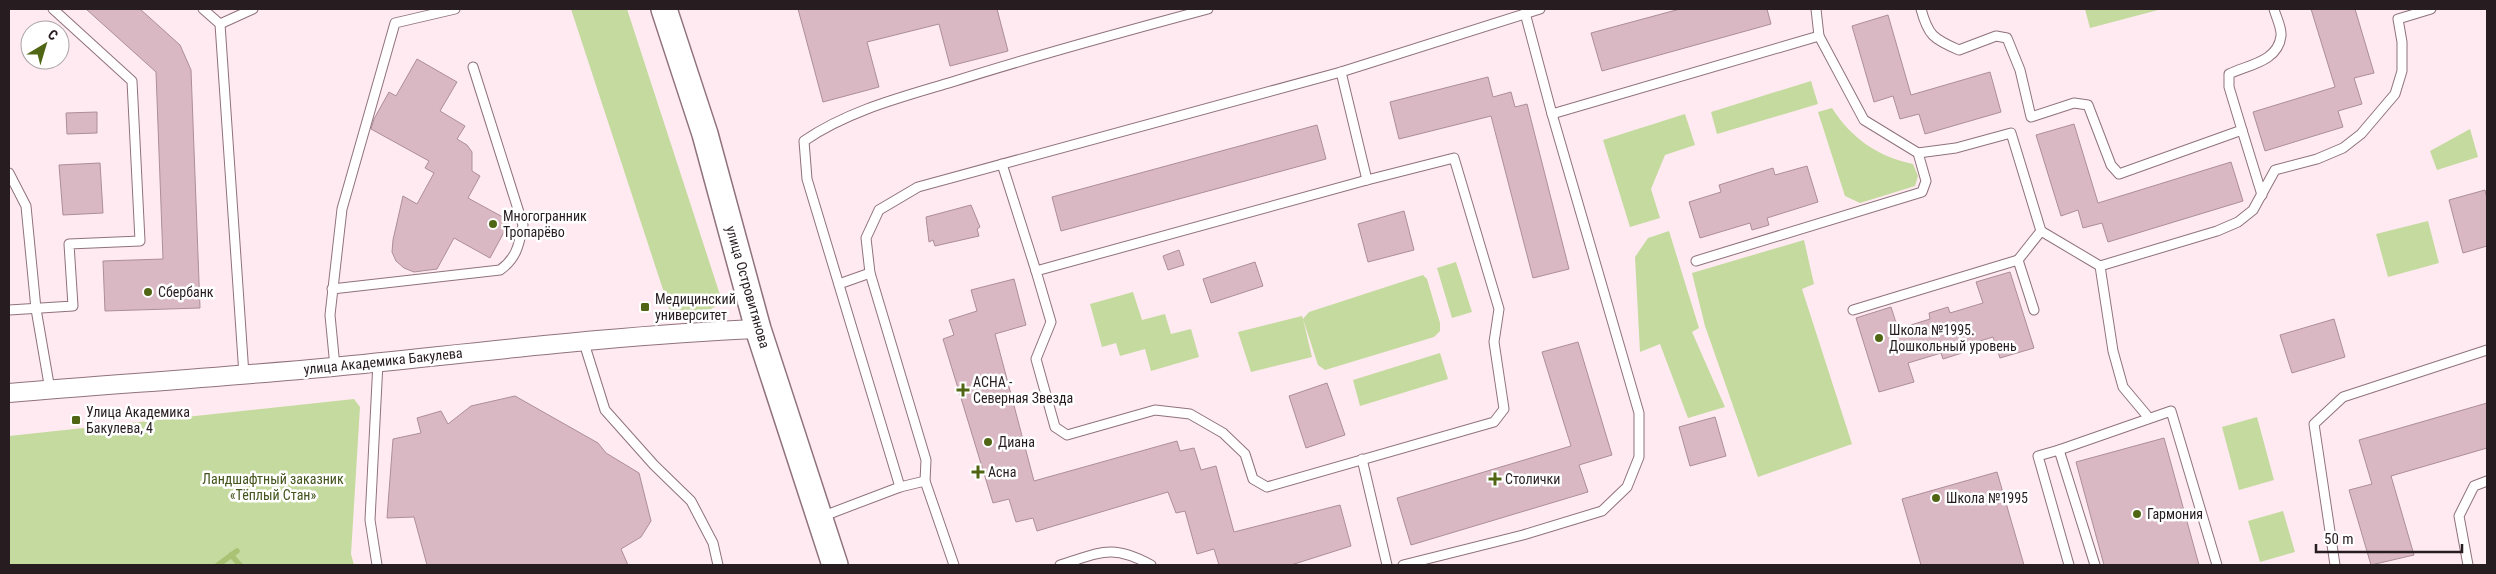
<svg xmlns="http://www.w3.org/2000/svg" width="2496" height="574" font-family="'Roboto Condensed',sans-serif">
<rect width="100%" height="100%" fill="#feeaf0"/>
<g fill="#c5da9e">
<path d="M571,9H627L722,301C707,315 691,315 672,317Z"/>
<path d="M2085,9H2162L2090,28Z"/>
<path d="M1811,81L1818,104L1717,134L1711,112Z"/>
<path d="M1832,108C1851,138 1878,157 1913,164L1918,176L1915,186L1860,203L1845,196L1818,112Z"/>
<path d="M1685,114L1695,145L1665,155L1651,189L1660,218L1630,227L1603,140Z"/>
<path d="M2470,129L2478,157L2437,170L2430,151Z"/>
<path d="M2428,221L2439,263L2388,277L2376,234Z"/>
<path d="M1669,231L1699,328L1692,332L1725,407L1688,418L1660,344L1640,352L1635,257L1648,238Z"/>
<path d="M1804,240L1814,284L1802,289L1852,444L1758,477L1705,326L1692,273Z"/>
<path d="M1456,262L1472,312L1452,318L1437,268Z"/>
<path d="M1423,275L1427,279L1440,323V331L1434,337L1325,370L1318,365L1303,319L1312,357L1251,372L1238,332L1302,316L1303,319L1309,312Z"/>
<path d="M1133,292L1142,320L1165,314L1171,334L1191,329L1199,357L1151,371L1145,349L1120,356L1116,343L1102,347L1090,304Z"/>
<path d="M1440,353L1448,379L1360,406L1353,380Z"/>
<path d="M354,399L360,407L351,554L354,565H9V436Z"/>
<path d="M2257,417L2274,480L2239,490L2222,427Z"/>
<path d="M2283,511L2295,552L2260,562L2248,521Z"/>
</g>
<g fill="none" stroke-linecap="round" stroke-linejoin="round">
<g stroke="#a9c274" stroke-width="5.5">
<path d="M231,555L240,565"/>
<path d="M218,565L237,551"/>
</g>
</g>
<g fill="#d9b8c3" stroke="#ad8e98">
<path d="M86,9H140L180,45L191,70L200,308L105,311L103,261L163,259L156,72Z"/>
<path d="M798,9H997L1008,51L950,66L939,24L867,42L879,87L823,102Z"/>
<path d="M1680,9H1767L1771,24L1602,71L1591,33Z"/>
<path d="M2311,9H2355L2374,73L2354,78L2362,104L2338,111L2343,127L2265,151L2253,112L2335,87Z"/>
<path d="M1888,15L1911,95L1990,72L2001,112L1925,134L1919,114L1900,119L1893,96L1874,102L1852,26Z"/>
<path d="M417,59L457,82L440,111L465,126L457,139L467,145L472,152V171L480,176L468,198L510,221L490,258L454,238L437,269L414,272L404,268L396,261L392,252L393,240L403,196L417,204L434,173L425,168L429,161L371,129L374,119L389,92L396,96Z"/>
<path d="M1488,77L1493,97L1511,92L1515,107L1527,104L1569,269L1533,278L1491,116L1399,139L1390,102Z"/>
<path d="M97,112V133L67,134L66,113Z"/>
<path d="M2074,124L2098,203L2231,162L2243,201L2108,242L2102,223L2083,228L2078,210L2061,216L2036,135Z"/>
<path d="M1317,125L1326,159L1061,231L1052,197Z"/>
<path d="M100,163L103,213L63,215L59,165Z"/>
<path d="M1807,166L1818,202L1767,218L1769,225L1752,230L1750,223L1700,238L1689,202L1721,192L1719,185L1773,168L1775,175Z"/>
<path d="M2485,190L2487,199V246L2463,253L2449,200Z"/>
<path d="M971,205L980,227L977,229L979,236L935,246L933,240L929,242L926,217Z"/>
<path d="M1404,211L1414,250L1368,262L1358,224Z"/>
<path d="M1179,250L1184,265L1168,270L1163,256Z"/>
<path d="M1255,262L1263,286L1211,303L1203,279Z"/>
<path d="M2010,272L2034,348L2000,358L1993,337L1960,347L1962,353L1943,359L1941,353L1908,363L1914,382L1879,392L1856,318L1891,307L1898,329L1930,319L1929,313L1948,307L1950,313L1983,303L1976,282Z"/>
<path d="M1014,279L1026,325L995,334L1034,481L1177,441L1180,451L1194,448L1201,470L1216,466L1234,532L1340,505L1351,546L1291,565H1219L1214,549L1197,554L1185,511L1176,513L1168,492L1037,531L1033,518L1016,522L1009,499L993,503L943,339L954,335L949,320L977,311L971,290Z"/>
<path d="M2334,319L2345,357L2292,373L2280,335Z"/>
<path d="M1578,342L1612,455L1579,465L1588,492L1411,545L1397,498L1571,446L1542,352Z"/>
<path d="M1327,383L1345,435L1306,448L1289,396Z"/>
<path d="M515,396L598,443L606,453L639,473L651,521L641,537L621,549L628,565H427L414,517L387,518L393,439L421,433L417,418L441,411L448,424L471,406Z"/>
<path d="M2487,403V448L2391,476L2414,555L2371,565L2349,490L2372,484L2359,440Z"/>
<path d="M1715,417L1726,456L1690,466L1679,427Z"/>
<path d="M2164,438L2199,565H2104L2076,462Z"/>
<path d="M1997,472L2024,565H1921L1902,499Z"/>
</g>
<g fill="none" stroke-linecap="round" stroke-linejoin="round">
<g stroke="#90727c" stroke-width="11">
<g id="service">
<path d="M203,9L220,24L244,375"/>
<path d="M1816,9L1819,36L1864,120L1918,153L1956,148L2011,133L2041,231L2100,266"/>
<path d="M1921,9C1928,35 1933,39 1959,50L1996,36L2007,38L2020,70L2031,117L2074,103L2088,105L2111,165L2119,174L2242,130L2229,87V74C2247,65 2278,62 2281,36C2282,28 2276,17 2274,9"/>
<path d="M220,24L253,9"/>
<path d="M1341,72L1367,180"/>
<path d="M1552,114L1819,36"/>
<path d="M2242,130L2262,195"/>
<path d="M1454,158L1499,309L1494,342L1504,409L1494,422L1267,487L1253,479L1245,454L1223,433L1190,414L1155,410L1067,435L1055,427L1036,359L1051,322L1036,271L1367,180Z"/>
<path d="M1002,164L1036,271"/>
<path d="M9,173L26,206L36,309L50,390"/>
<path d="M2018,260L2041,231"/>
<path d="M1696,261L1922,192L1926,181L1918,153"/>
<path d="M839,284L870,273"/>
<path d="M332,289L500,270C517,258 519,244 523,225L473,67"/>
<path d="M9,310L73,306L69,244L140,241L132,81L53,9"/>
<path d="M1853,310L2018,260L2034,310"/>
<path d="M584,343L605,410L654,465L691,501L713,543L718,565"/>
<path d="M335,367L330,315L342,209L395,23L455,9"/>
<path d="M2149,418L2123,387L2113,351L2100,266L2217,231L2238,222L2253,210L2275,170L2317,159L2343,148L2361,134L2395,94L2402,71V42L2398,19L2431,9"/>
<path d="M2059,450L2038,456L2069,565"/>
<path d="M1362,459L1387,565"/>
<path d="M900,487L807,179L804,141C847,111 902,97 952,82C1037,55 1122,32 1208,9"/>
<path d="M821,517L900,487L925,481"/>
<path d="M377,565L370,520L378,362"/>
<path d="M954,565L925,481L926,460L870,273L866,238L879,210L918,187L1341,72L1540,9"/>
<path d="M1060,565C1100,553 1111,543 1151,565"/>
<path d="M1403,565L1523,535L1602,511L1627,487L1639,457V413L1552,114L1525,13"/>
<path d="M2095,565L2059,450L2171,411L2217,565"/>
<path d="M2335,565L2314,424L2343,397L2487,350"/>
<path d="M2468,565L2459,516L2474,486L2487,481"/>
</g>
</g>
<g stroke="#90727c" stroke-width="20">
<path id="minor" d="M9,393C117,384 225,377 333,367C474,353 616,335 758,329"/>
</g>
<g stroke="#90727c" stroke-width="28">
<path id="secondary" d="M664,9L705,134L758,329L835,565"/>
</g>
<use href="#service" stroke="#fff" stroke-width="9"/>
<use href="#minor" stroke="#fff" stroke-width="18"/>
<use href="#secondary" stroke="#fff" stroke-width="25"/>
</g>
<g fill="#516614" stroke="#fff" stroke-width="2">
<circle cx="493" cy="224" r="5"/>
<circle cx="148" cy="292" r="5"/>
<rect x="640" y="302" width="10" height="10" rx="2.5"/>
<circle cx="1879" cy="338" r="5"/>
<path d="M960.5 382.5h5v5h5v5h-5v5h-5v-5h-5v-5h5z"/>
<rect x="71" y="415" width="10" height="10" rx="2.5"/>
<circle cx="988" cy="442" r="5"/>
<path d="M975.5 464.5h5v5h5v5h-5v5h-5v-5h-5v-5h5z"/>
<path d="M1492.5 471.5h5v5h5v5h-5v5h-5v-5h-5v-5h5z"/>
<circle cx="1936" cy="498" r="5"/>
<circle cx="2137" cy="514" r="5"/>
</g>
<g text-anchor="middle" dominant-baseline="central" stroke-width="5" stroke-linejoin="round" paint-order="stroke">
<g font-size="14" fill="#271c20" stroke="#fff" text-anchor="start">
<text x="503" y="216">Многогранник<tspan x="503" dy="16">Тропарёво</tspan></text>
<text x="158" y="292">Сбербанк</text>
<text x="655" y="299">Медицинский<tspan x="655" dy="16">университет</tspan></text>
<text x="1889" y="330">Школа №1995.<tspan x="1889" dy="16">Дошкольный уровень</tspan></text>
<text x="973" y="382">АСНА -<tspan x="973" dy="16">Северная Звезда</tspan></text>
<text x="86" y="412">Улица Академика<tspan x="86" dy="16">Бакулева, 4</tspan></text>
<text x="998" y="442">Диана</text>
<text x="988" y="472">Асна</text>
<text x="1505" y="479">Столички</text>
<text x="1946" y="498">Школа №1995</text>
<text x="2147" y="514">Гармония</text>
</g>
<g font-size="14" fill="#271c20" stroke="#fff">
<text transform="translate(748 287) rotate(74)">улица Островитянова</text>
<text transform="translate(383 361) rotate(-6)">улица Академика Бакулева</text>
</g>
<g font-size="14" fill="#44541d" stroke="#fff">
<text x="273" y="479">Ландшафтный заказник<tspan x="273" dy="16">«Тёплый Стан»</tspan></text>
</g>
</g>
<rect width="2496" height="574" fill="none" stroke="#271c20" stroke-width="20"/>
<g transform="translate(45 45) rotate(38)"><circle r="24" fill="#ffffff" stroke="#a9a4a6"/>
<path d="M0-4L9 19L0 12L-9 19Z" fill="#516614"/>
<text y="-8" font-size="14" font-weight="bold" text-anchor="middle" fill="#271c20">С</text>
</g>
<path d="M2316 544v8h146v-8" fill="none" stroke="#271c20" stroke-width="2.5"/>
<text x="2324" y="544" font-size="15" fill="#271c20" stroke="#ffffff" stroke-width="4" paint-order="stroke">50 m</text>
</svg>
